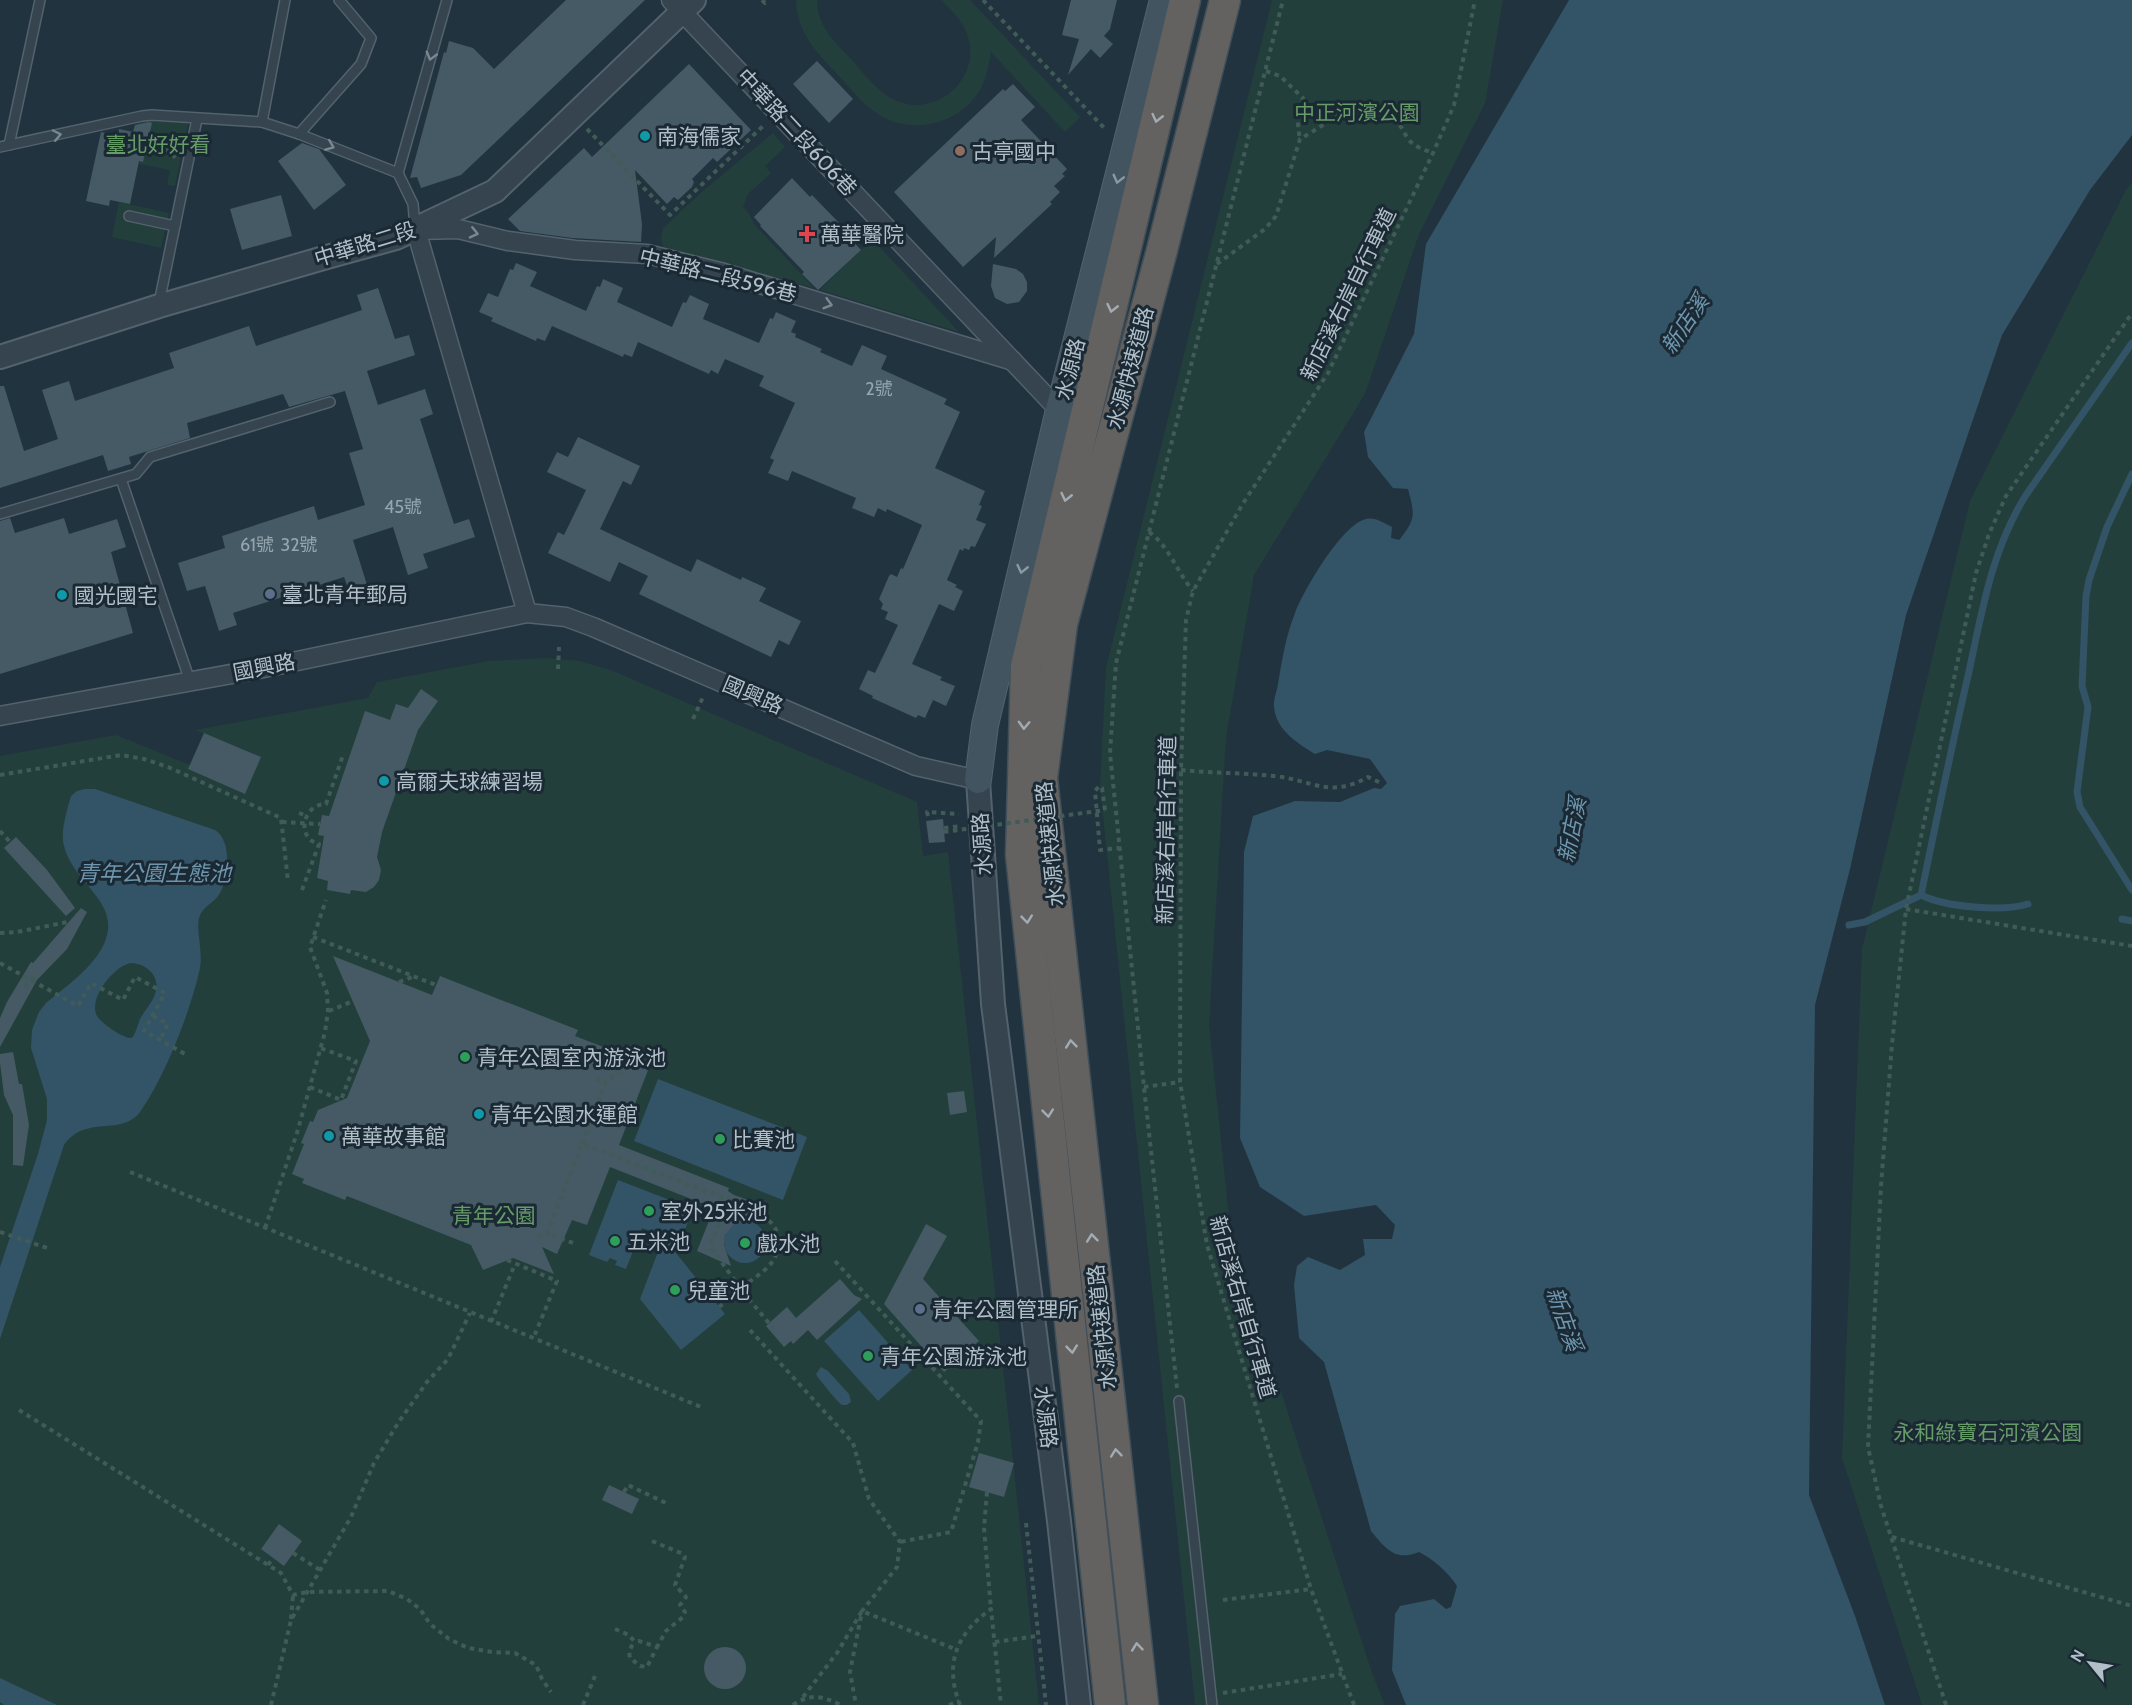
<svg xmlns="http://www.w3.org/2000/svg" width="2132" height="1705" font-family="Cabin,'Noto Sans TC',sans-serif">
<rect width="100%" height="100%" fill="#21333e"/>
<g fill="#233f3c">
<path d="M796,0H817C817,26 833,40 850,58C864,73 877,93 897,101C935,117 978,82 969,41C966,24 953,12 941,0H970L1080,117L1065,132L991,52C989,64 987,76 981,88C963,121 919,135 885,118C866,109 852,90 837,74C816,51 797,33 796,0Z"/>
<path d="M1272,0H1503L1485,103L1419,234L1365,394L1254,575L1226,737L1209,1025L1231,1237L1372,1673L1385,1705H1195L1100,786L1106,668Z"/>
<path d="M138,120L188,123L175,186L167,185L170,170L129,162Z"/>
<path d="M773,133L785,147L765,166L771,173L748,194L743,207L749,213L754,224L814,288L664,249L661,238L663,228L704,190Z"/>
<path d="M2132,182V1705H1922L1842,1458L1862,949L1970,501L2126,190Z"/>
<path d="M119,202L169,213L161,248L112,237Z"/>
<path d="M872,239L959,332L820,290Z"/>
<path d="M546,658L580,661L613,671L917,802L923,856L948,852L1039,1705H0V756L116,735L190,765L260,757L195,730L368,698L377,682L489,661Z"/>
</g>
<g fill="#335366" fill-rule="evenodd">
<path d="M1569,0H2132V135L2090,190L2002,335L1906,615L1850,869L1815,1005L1809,1495L1855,1616L1885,1705H1406L1392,1670L1395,1614L1400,1606L1434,1599L1446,1609L1451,1607L1457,1586C1448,1572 1433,1559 1419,1552C1395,1562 1385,1548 1371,1531L1324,1362L1299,1338L1294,1285L1297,1266L1308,1257L1340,1270L1365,1255L1363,1239H1392L1395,1225L1376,1205L1304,1216L1260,1187L1240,1138L1244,852L1253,816L1295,801L1340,802L1374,788L1381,789L1387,783L1370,759L1327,750L1315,754C1297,743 1276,730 1274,707C1273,700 1277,691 1278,684C1282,660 1286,635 1295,613C1304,590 1342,524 1366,519C1375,517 1384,523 1392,527L1391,538L1399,540C1416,519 1415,515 1408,489L1393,488L1368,457L1364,432L1414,334L1426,244Z"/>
<path d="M85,789H95L215,830C232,840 229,878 220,893C215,903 202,906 199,918C196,929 203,952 200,968C191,1010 165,1077 140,1112C121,1137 86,1114 64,1145L0,1339V1267L38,1154L47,1120V1099L31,1048L32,1030L39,1012L46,1003C63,989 84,974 97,956C132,905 75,889 64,846C60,832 67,810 71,796L77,791ZM131,963C148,964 161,977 155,994C152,1003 145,1010 140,1019C138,1025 136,1031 133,1037L130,1038C121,1037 99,1022 96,1014C90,996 114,966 131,963Z"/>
<path d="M658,1079L807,1137L783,1200L634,1141Z"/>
<path d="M618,1180L693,1209L676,1253L725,1314L681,1350L640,1299L664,1236L642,1228L626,1269L615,1265L617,1261L610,1258L607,1262L589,1255Z"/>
<circle cx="745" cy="1242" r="21"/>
<path d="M859,1310L912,1370L878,1401L824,1341Z"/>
<path d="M821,1367L828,1371L849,1394L851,1402L847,1405C846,1405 844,1405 842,1405C839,1404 817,1377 816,1374Z"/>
<path d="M0,1678L57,1705H4L0,1702Z"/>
</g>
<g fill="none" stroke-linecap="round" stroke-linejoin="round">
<g stroke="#335366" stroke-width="7">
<path d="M2132,474L2107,527L2089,580L2086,596L2082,686L2088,707L2077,792L2080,807L2132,890"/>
<path d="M1921,895C1936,822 1951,749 1968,676C1982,612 1991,551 2026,495L2132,343"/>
<path d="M1921,895C1945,907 2002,912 2028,904"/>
<path d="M2122,919L2132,921"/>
<path d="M1849,925L1865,922L1921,895"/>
</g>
</g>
<g fill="#455a64">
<path d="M566,0H645L461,175L421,188L417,177L410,178L444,52L446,53L449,41L473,48L494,69Z"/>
<path d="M1071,0H1117L1110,29L1104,36L1113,44L1100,58L1091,49L1068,75L1079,39L1062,35Z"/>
<path d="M817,61L853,99L829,123L793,84Z"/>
<path d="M689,64L751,130L717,162L713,158L692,179L694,182L692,187L678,200L674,197L667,204L635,170L642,224L641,242L572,238L520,231L508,219L584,148L592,157Z"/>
<path d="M1013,84L1035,107L1021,120L1067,169L1062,174L1065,176L1054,186L1060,192L1050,202L1052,204L994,258L996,237L963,267L894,192L1003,89L1005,91Z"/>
<path d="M149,122L152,123L143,162L139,161L130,204L110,200L109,206L86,201L101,132L118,136L119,129L133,132L135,125Z"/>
<path d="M302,143L319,149L346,185L314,210L278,161Z"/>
<path d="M792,178L810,197L812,195L845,229L843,231L861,250L818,290L802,274L804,272L760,226L761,225L754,217Z"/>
<path d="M281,195L292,236L242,250L230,209Z"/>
<path d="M516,263L537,272L530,286L586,311L597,286L600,287L603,279L623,288L617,302L672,327L683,302L686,303L690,295L709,304L703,319L759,343L770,318L773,319L776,312L796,321L791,332L796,334L795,337L822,349L820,352L852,366L862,345L887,356L881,369L947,399L944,404L960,412L935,468L985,491L979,505L982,506L976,520L986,524L975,547L971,546L969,550L964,548L963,551L960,549L947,580L957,585L955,587L963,591L954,611L939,604L912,664L942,677L940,680L955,686L946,706L933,700L925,718L918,715L916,718L872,698L873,696L859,689L868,670L875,673L898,625L885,619L888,612L881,609L883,604L879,599L889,576L891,574L897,577L901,568L903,569L922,525L887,509L886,512L878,508L874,517L852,508L856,498L792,471L788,481L768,473L774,460L770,458L795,403L759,386L764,376L725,359L718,374L711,370L709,374L638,342L632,357L624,354L623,357L552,326L545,341L537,338L536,341L491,321L493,318L479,312L488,293L498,297L510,269L513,270Z"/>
<path d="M993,264L1016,269L1023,274L1027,282V291L1019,302L1007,304L995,298L991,286Z"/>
<path d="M378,288L395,339L409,335L415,355L367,371L378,405L425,389L433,414L420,419L454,524L469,519L475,537L423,554L428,568L408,575L393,527L353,540L368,588L350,593L344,577L233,613L237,625L219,631L205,586L187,591L178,563L225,548L222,536L314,506L318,520L365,505L349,453L363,449L345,391L289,407L283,394L187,423L190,438L129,457L131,464L108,471L103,455L0,488V386H4L24,451L58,439L42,390L69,381L75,401L174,368L169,353L249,326L256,346L362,310L357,295Z"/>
<path d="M578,437L640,466L631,485L623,481L600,529L691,572L697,559L741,580L742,577L766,588L759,601L801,621L789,645L779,640L771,657L639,594L648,576L619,562L610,582L548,553L558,532L564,535L586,490L547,472L557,452L568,457Z"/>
<path d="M10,518L15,533L64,518L69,534L117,519L126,547L111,552L133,633L0,674V521Z"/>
<path d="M421,689L438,701L418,730L382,832L377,857L381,870L379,880L374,887L366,892L351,890L350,894L327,890L328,881L317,878L324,836L318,835L322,815L329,816L365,711L390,720L396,704L408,708Z"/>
<path d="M204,733L261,757L245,794L188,769Z"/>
<path d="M943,819L945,842L929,843L926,821Z"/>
<path d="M16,837L47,870L75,908L66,916L4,848Z"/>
<path d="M81,908L87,912L67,949L37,980L0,1047V1018L7,1002L31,962L33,963Z"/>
<path d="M333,956L432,995L440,976L578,1030L575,1036L650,1065L619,1145L729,1188L728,1191L734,1195L759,1204L751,1221L735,1223L725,1235L724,1245L731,1266L697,1251L714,1208L610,1167L587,1225L572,1220L557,1254L542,1247L554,1274L513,1258L483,1270L471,1245L347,1196L345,1200L302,1183L304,1179L292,1174L304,1144L301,1143L310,1121L313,1122L318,1110L347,1098L370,1041Z"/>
<path d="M13,1052L19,1084H22L29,1125L23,1166L13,1165V1115L4,1095L0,1063V1054Z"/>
<path d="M964,1091L967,1112L950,1115L947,1093Z"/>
<path d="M926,1224L947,1236L923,1279L979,1341L974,1345L976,1347L953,1368L951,1366L944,1372L884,1304Z"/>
<path d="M840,1279L854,1295L862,1299L817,1340L808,1330L793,1344L791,1341L784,1347L766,1326L787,1307L796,1318Z"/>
<path d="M979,1453L1014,1463L1004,1497L969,1487Z"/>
<path d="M609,1485L639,1499L632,1514L602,1500Z"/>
<path d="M279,1524L302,1541L284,1566L261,1549Z"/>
<circle cx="725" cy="1668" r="21"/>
</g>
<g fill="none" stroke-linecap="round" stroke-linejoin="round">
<g stroke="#53626c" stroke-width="12">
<g id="service">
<path d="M262,122L285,0"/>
<path d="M299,134L361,64L371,38L339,0"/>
<path d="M9,145L40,0"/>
<path d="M0,147L142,116L152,115L262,122L299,134L398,173L413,204L415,227"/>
<path d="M398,173L447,0"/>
<path d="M129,216L175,226"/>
<path d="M159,303L197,119"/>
<path d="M121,479L190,681"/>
<path d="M0,514L136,474L150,457L330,402"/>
<path d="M1179,1401L1212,1705"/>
</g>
</g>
<g stroke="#53626c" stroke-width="21">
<g id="minor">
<path d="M671,0L1059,410"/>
<path d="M527,613L416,230L458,229L508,241L575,250L647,254L724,273L1013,361"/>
<path d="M0,716L259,669L527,613L566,617L593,627L916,766L978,780"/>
</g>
</g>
<g stroke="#53626c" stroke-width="26">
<g id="tertiary">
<path d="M0,357L159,306L327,257L396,238L495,191L694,0"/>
<path d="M978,780L993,1004L1059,1521L1079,1705"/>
</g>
</g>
<g stroke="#53626c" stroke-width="28">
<path id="secondary" d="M978,780L985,725L1059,410L1163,0"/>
</g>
<g stroke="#404f59" stroke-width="33">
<g id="trunk">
<path d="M1110,1705L1021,855L1026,666L1185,0"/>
<path d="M1143,1705L1042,778L1062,624L1162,250L1225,0"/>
</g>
</g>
<g stroke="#415b58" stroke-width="4" stroke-dasharray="4.5 4.5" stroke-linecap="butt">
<path d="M762,0L765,3L768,0"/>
<path d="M983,0L1106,130"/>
<path d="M1266,71L1280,76L1303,98C1297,114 1297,123 1300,139"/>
<path d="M587,129L670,215L764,125"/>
<circle cx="158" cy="144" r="8"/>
<path d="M165,149L176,158"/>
<path d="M1217,264L1265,229L1276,216L1300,139C1330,122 1369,88 1399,124C1403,129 1405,135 1409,140C1415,147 1425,150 1433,153"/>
<path d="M1149,532C1169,546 1177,572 1193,591"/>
<path d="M558,669L559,647"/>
<path d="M693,719L703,697"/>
<path d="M1181,770C1212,773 1243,773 1274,776C1312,780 1330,799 1368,777L1383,784"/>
<path d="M0,775L121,755L144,759L168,767L281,818L288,881"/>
<path d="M1105,810L1102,788L1099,786L1095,791L1100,850L1119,848"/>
<path d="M299,813L307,816"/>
<path d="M928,816L927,812L959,814"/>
<path d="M282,822L320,824"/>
<path d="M944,828L961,826"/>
<path d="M0,831L10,842"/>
<path d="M302,890L319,844C295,838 303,804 326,804L343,755"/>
<path d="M1906,909L2132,946"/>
<path d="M0,933L17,932L68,922"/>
<path d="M313,937L436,985"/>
<path d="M0,963L78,1006L91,983L123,1000L135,977L165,993L144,1031L185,1054"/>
<path d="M399,982L412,977"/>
<path d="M25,987L37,973"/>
<path d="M329,1011L353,1001"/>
<path d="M153,1016L168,1024L160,1040"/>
<path d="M596,1079L606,1082"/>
<path d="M310,1087L341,1100L356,1061L320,1048"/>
<path d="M1144,1087L1180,1082"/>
<path d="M582,1144L606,1082L619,1071L628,1047L635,1049L630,1063"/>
<path d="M130,1172L701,1407"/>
<path d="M729,1200C749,1209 780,1217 779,1244C778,1250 776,1257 772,1262C765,1272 752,1279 743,1287"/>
<path d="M265,1228L297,1133L325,1032L328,1011L327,993L310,947L326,900"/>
<path d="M0,1232L50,1249"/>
<path d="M538,1237L547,1233"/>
<path d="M573,1243L547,1233L582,1144L729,1200L710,1246L743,1292L773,1328"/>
<path d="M507,1260L557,1281L533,1339"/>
<path d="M835,1261L981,1421L978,1442L951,1532L900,1542"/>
<path d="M719,1307L734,1295"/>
<path d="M491,1322L515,1264"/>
<path d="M750,1330L853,1443L869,1499L900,1542L897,1567L862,1611L850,1672L856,1705"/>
<path d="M1177,1388L1144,1087L1110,753L1116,663L1283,0"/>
<path d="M19,1410L281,1573L293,1595L307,1592L388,1591L407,1599L420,1609L430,1624L449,1639L468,1648L492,1652L515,1653L536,1665L542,1679L551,1692"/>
<path d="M624,1492L628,1485L668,1504"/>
<path d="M987,1492L984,1528L991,1609"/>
<path d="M1026,1523L1046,1705"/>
<path d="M1892,1537L2132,1606"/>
<path d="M652,1541L683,1554L685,1557L675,1585L686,1597L680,1605L685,1612L683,1617L666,1631L657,1647"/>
<path d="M293,1553L320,1570"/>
<path d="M268,1565L273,1558"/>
<path d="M1223,1600L1311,1589"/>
<path d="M291,1619L293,1595"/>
<path d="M615,1629L629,1635L634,1641L629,1652L630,1658L640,1666L647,1667L657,1647L639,1641H634"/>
<path d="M995,1642L1037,1636"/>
<path d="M1223,1693L1342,1674"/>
<path d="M803,1697L837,1653L862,1611L957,1650"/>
<path d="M271,1705L291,1620L351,1517L374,1463L398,1423L427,1382L448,1359L470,1313"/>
<path d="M583,1705L595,1676"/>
<path d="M793,1705C810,1693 823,1696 841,1705"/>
<path d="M949,1705L959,1701"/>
<path d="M960,1705C944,1664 956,1634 991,1609L1001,1705"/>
<path d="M1354,1705L1311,1589L1207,1245L1180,1082L1181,770L1186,620L1193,591L1242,505L1328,373L1433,153L1454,105L1475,0"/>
<path d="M1946,1705L1881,1506L1868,1447L1881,1186L1892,1044L1906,909L1976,573L1989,534L2006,496L2132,313"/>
</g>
<use href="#service" stroke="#35444e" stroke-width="9"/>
<use href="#minor" stroke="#35444e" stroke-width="18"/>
<use href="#tertiary" stroke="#35444e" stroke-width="22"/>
<use href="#secondary" stroke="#435461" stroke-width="26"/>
<use href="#trunk" stroke="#646260" stroke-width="30"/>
<path stroke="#415b58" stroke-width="4" stroke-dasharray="4.5 4.5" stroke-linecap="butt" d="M944,832L1105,810"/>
</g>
<defs><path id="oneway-chevron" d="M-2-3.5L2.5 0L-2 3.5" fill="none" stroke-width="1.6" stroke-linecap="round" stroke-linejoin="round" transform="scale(1.5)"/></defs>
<g stroke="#798892">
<use href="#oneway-chevron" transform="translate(431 56) rotate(106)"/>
<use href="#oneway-chevron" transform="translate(57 135) rotate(-12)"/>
<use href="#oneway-chevron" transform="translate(330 146) rotate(22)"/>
<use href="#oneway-chevron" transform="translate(474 233) rotate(13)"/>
<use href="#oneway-chevron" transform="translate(828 304) rotate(16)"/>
</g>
<g stroke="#a2acb4">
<use href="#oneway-chevron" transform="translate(1157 118) rotate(103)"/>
<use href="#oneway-chevron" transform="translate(1112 308) rotate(103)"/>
<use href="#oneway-chevron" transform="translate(1066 497) rotate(103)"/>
<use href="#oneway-chevron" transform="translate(1024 725) rotate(92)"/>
<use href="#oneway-chevron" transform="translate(1027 919) rotate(84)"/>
<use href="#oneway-chevron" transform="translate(1071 1044) rotate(-96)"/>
<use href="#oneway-chevron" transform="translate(1048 1113) rotate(84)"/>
<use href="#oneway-chevron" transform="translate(1092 1238) rotate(-96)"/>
<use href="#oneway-chevron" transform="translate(1072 1349) rotate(84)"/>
<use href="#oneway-chevron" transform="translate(1116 1453) rotate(-96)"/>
<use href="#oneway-chevron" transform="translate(1137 1647) rotate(-96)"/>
</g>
<g stroke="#8a9aa5">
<use href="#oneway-chevron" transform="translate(1118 179) rotate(104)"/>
<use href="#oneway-chevron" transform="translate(1022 569) rotate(103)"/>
</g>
<g fill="#0f9aa8" stroke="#1a2933" stroke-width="2">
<circle cx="645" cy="136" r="6"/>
<circle cx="62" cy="595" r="6"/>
<circle cx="384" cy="781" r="6"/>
<circle cx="479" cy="1114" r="6"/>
<circle cx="329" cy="1136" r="6"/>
</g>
<circle fill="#8d6e63" stroke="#1a2933" stroke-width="2" cx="960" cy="151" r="6"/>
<path fill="#e0444e" stroke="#1a2933" stroke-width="2" d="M804 225h6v6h6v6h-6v6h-6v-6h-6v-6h6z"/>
<g fill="#5c6f8a" stroke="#1a2933" stroke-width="2">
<circle cx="270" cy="594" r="6"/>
<circle cx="920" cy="1309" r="6"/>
</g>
<g fill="#2e9e5b" stroke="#1a2933" stroke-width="2">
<circle cx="465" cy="1057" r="6"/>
<circle cx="720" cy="1139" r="6"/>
<circle cx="649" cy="1211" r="6"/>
<circle cx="615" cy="1241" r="6"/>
<circle cx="745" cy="1243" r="6"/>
<circle cx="675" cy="1290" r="6"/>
<circle cx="868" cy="1356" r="6"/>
</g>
<g text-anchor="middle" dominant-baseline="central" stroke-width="6" stroke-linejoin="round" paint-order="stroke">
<g font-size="18" fill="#96a6b0">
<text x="879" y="389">2號</text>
<text x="403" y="507">45號</text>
<text x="257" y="545">61號</text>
<text x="299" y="545">32號</text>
</g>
<g font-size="21" fill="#659c67" stroke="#1a2933">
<text x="1357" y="112">中正河濱公園</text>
<text x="158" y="144">臺北好好看</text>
<text x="494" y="1215">青年公園</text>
<text x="1988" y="1432">永和綠寶石河濱公園</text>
</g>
<g font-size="21" fill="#b1bfc9" stroke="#1a2933">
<text transform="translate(797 132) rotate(47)">中華路二段606巷</text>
<text transform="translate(365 244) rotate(-17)">中華路二段</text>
<text transform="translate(718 275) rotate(14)">中華路二段596巷</text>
<text transform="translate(1348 294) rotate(-64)">新店溪右岸自行車道</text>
<text transform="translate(1130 368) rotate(-75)">水源快速道路</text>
<text transform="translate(1070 369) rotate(-76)">水源路</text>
<text transform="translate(264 667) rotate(-11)">國興路</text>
<text transform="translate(753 695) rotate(23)">國興路</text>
<text transform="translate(1166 830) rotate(-89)">新店溪右岸自行車道</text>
<text transform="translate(982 844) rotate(-94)">水源路</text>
<text transform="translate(1050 844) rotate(-96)">水源快速道路</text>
<text transform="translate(1243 1307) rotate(74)">新店溪右岸自行車道</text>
<text transform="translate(1102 1327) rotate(-96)">水源快速道路</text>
<text transform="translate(1046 1417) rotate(83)">水源路</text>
</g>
<g font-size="21" fill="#b1bfc9" stroke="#1a2933" text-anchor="start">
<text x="657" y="136">南海儒家</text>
<text x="972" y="151">古亭國中</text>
<text x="820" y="234">萬華醫院</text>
<text x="282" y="594">臺北青年郵局</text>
<text x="74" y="595">國光國宅</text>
<text x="396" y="781">高爾夫球練習場</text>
<text x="477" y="1057">青年公園室內游泳池</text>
<text x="491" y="1114">青年公園水運館</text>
<text x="341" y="1136">萬華故事館</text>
<text x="732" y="1139">比賽池</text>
<text x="661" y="1211">室外25米池</text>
<text x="627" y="1241">五米池</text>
<text x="757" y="1243">戲水池</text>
<text x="687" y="1290">兒童池</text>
<text x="932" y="1309">青年公園管理所</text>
<text x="880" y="1356">青年公園游泳池</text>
</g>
<g font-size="22" font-style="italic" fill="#6e97af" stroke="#1a2933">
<text transform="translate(1685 324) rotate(-56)">新店溪</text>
<text transform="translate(1572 830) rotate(-79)">新店溪</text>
<text x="154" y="873">青年公園生態池</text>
<text transform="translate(1564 1319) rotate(71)">新店溪</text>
</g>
</g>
<g transform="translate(2090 1663) rotate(300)" stroke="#1a2933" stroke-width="4.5" paint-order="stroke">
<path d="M0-4.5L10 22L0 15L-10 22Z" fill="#b1bfc9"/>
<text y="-9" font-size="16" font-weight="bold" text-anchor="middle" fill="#b1bfc9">N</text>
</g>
</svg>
